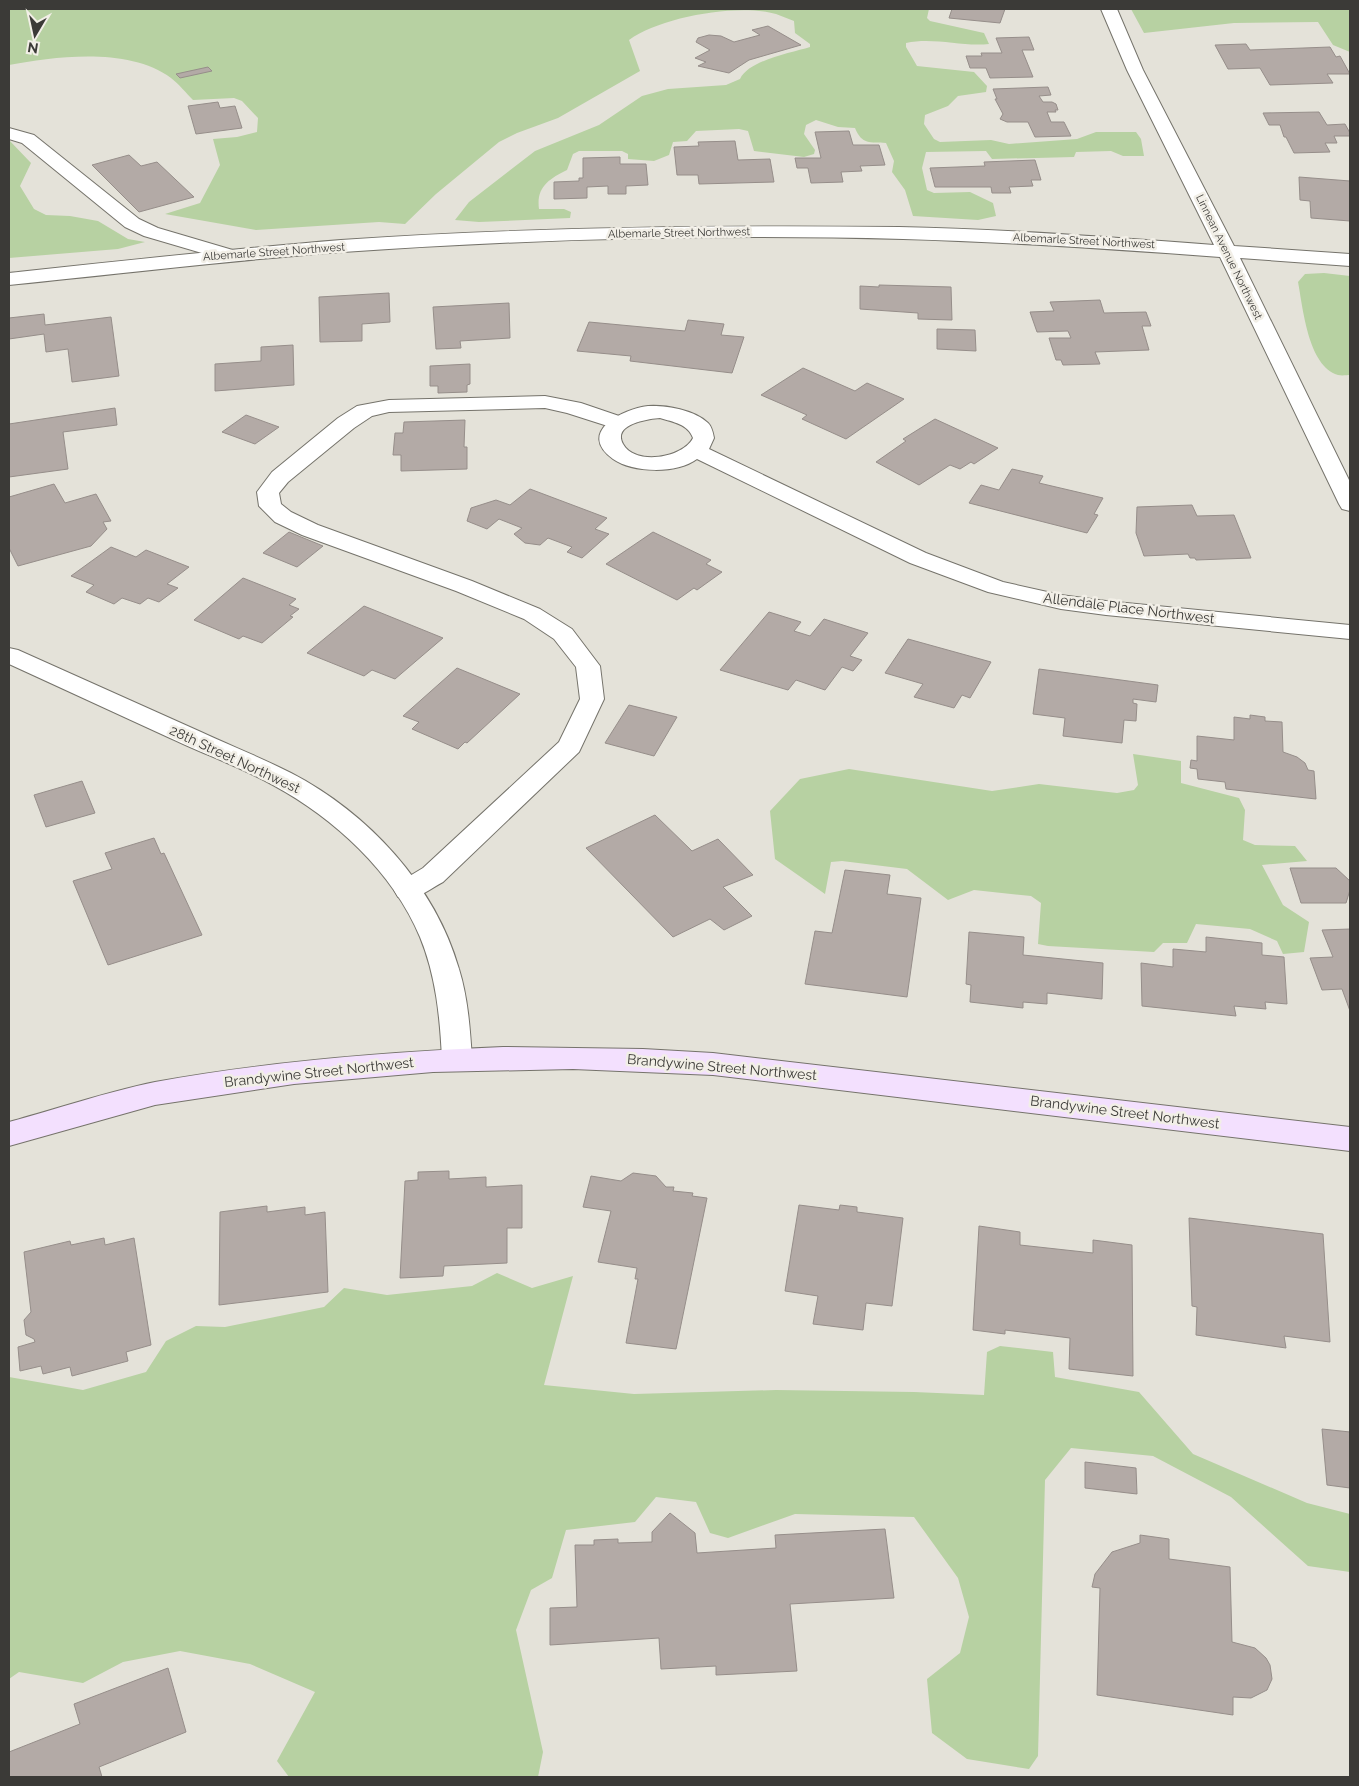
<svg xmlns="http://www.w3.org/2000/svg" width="1359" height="1786" font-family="Raleway,sans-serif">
<rect width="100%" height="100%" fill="#e4e2d9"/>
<g fill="#b7d1a2">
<path d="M9,9H929L927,18L930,21L984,33L989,44C962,47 934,37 906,43V47L917,66L974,72L987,86L986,92L958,96L948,106L925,115L924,124L934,139L940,142L991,140L1009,144L1077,139L1096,132H1136L1141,139L1144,156H1123L1111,151L1076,152L1074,157L992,159L986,151L926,152L922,168L927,190L934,193L970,192L993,203L996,216L978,220L913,216L905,190L892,172L894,161L886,143C870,142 862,145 855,128L838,127L816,120L806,125L804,134L815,150L814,154L804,157L754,151L748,131L739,129L696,131L687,141L673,142L669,155L654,161L628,159V154L622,151H579L573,154L567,170C549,179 536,187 539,209H564L571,212L570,218L479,222L455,220L469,202L535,151L599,125L642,96L668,89L726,85L740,79C749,60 791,53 810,47V44L795,33L794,21C788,19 782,16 776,14C738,3 660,17 629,40L640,71L558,118L517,133L499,142L436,194L405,224L379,222L256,230L165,214L200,203L220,165L213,139L237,137L257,132L258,118L242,101L234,98L193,100C186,93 179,84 171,78C130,47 56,56 9,65Z"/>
<path d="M1131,9H1350V52L1333,45L1318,22L1234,23L1144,33Z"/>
<path d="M9,140L31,163L20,186L34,209L46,215L70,216L98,221L128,239L145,242L118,249L9,258Z"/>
<path d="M1324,273L1350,276V375C1347,375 1342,376 1338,375C1308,366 1303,308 1298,282L1305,274Z"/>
<path d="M1133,754L1181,761V783L1239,798L1245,810L1243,840L1255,845L1295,846L1307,861L1262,865L1283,905L1309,922L1304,952L1283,954L1277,941L1250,929L1196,924L1187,943H1163L1154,952L1048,946L1038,944L1041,903L1031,896L974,890L948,900L907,869L842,861L831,862L825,894L775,859L770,811L800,779L849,769L992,791L1039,784L1117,793L1134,790L1138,785Z"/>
<path d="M497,1273L532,1288L573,1276L544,1385L634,1394L776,1390L914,1392L984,1395L987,1352L1000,1346L1053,1352L1055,1377L1139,1392L1193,1454L1307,1503L1350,1514V1572L1308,1566L1231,1497L1153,1456L1071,1448L1045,1480L1038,1756L1029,1769L967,1759L932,1733L927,1679L960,1653L969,1617L958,1578L914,1517L795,1514L728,1538L710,1533L696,1502L656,1497L635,1522L566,1530L552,1578L531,1590L516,1630L543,1752L538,1777H289L277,1761L315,1692L250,1664L180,1651L123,1662L83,1683L19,1672L9,1679V1377L83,1390L146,1372L166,1341L196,1326L225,1327L324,1307L344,1288L387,1295L472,1286Z"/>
</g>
<g fill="#b3aaa6" stroke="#968e8a">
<path d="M952,9H1005L1000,23L949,18Z"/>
<path d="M768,26L801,45L749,60L729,73L698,66L706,62L695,58L710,50L696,42L698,38L709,35L721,36L734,42L760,35L752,30Z"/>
<path d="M1029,37L1034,50H1022L1033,77L990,78L986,68H970L966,56H982L981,53H1002L996,38Z"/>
<path d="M1246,44L1250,50L1330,47L1336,57L1340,56L1350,74H1327L1333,83L1270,85L1260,68L1228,69L1215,45Z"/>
<path d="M208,67L212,71L180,78L176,74Z"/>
<path d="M1048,87L1051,95L1039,96L1043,102H1052L1056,104L1058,110H1055L1056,112H1047L1051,122H1064L1071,136L1035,137L1028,122H1007L1000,119L1003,114L995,99H997L993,89Z"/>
<path d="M218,102L220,108L235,106L242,128L196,134L188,106Z"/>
<path d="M1319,112L1327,125L1345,124L1350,133V136H1334L1337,143H1325L1330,152L1294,153L1286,137H1284L1280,125H1269L1263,113Z"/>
<path d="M849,131L853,145H879L885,165L860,166L862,171L841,172L843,182L811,183L808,168H797L795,158H821L815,132Z"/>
<path d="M735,141L738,160L770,159L774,182L699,184L698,175H677L674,147L699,146L698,142Z"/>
<path d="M129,155L141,166L157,162L194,197L139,212L92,165Z"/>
<path d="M620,157V164H646L648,185L626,186V194H608V186L587,187V198L554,199V182L579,181V178H583V158Z"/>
<path d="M1035,160L1041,180H1031L1033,186L1009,187L1011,193H992L991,187H935L930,168L985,166L984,162Z"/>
<path d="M1299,177L1350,181V221L1311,218L1310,201L1300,200Z"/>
<path d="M879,285L951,287L952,320L918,319V313L860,309V286L879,287Z"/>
<path d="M389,293L390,322L362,324V341L320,342L319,297Z"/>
<path d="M1100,300L1104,313L1146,312L1151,326H1142L1149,350L1095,352L1100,364L1063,365L1061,360H1056L1049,338H1071L1068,331L1037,332L1030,312L1054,311L1050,302Z"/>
<path d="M509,303L510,338L460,341L461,348L436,349L433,307Z"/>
<path d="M44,314L45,325L111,317L119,376L72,382L68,349L46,352L44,334L9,339V318Z"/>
<path d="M688,320L724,324L721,335L744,337L732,373L630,361L631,356L577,351L589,322L685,331Z"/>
<path d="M937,329L975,330L976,351L937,349Z"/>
<path d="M293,345L294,385L215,391V364L261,361V347Z"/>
<path d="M470,364V384L467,385V392L438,393V386H430V366Z"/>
<path d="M803,368L855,391L867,383L904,399L846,439L802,419L807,415L761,395Z"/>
<path d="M115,408L117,425L63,432L68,469L9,477V424Z"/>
<path d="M246,415L279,427L255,444L222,432Z"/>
<path d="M935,419L998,448L974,464L971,462L960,469L950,465L919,485L876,462L906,441L903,439Z"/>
<path d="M465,420L464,447H467V469L401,471V455H393L395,433H403L404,422Z"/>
<path d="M1012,469L1043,476L1039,483L1103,498L1094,514L1098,515L1087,533L969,503L981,485L999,490Z"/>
<path d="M54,484L65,503L96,494L111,521L103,522L107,529L91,546L18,566L9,548V497Z"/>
<path d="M530,489L607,518L595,529L609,534L582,558L567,552L572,547L548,538L540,545L525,543L514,534L522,528L499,519L487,529L467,521L471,508L496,500L510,505Z"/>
<path d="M1192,505L1197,516L1234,515L1251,558L1196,560L1195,558H1190L1188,554L1144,556L1136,533L1137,507Z"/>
<path d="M289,532L323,546L297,567L263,553Z"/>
<path d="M653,532L711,560L706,564L722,572L697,590L694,588L677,600L606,564Z"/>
<path d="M111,547L136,557L146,550L189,567L167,584L178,588L159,602L148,598L140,604L122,598L114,604L86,592L94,585L71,576Z"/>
<path d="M243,578L296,599L289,605L299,609L290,616L293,617L262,643L243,636L239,639L194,620Z"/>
<path d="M364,606L443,638L395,679L372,670L364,676L307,653Z"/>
<path d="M769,612L801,622L794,631L810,636L824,619L868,633L850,656L862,660L853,671L842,667L825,690L796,680L788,690L720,670Z"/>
<path d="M908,639L991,662L970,698L962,695L954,708L914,697L923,684L885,673Z"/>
<path d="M457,668L520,694L467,743L465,742L458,749L412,729L419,722L403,716Z"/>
<path d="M1039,669L1158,685L1156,702L1133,699V703L1137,704L1136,721L1124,720L1122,743L1063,736L1065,718L1033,714Z"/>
<path d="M629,705L677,717L654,756L605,743Z"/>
<path d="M1250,715L1265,717V721L1282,722L1283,752L1297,757L1305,763L1308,770L1314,771L1316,799L1226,789L1225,782L1198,779L1197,769L1190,768L1191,760L1197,761V736L1234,740V717L1250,719Z"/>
<path d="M82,781L95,813L46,827L34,795Z"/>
<path d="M655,815L692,851L718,839L753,875L723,887L752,916L724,930L710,919L673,937L586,848Z"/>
<path d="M154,838L161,854L164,853L202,935L108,965L73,881L112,869L105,853Z"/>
<path d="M1290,868H1336L1350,881V890L1346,903H1301Z"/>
<path d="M845,870L890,875L887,894L921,898L907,997L805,984L815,931L832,933Z"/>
<path d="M1350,929V1011L1342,989L1322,990L1310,958L1333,957L1322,930Z"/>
<path d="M969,932L1024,937L1023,955L1103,963L1102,999L1047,993V1004L1023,1002V1008L970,1002L971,985L966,984Z"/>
<path d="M1206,937L1262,943V955L1284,957L1287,1004L1265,1002L1266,1009L1234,1006L1236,1016L1142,1006L1141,963L1173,967V949L1206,952Z"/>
<path d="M449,1171V1179L486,1177V1187L522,1185V1228H507V1263L444,1266L443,1276L400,1278L405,1181L418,1180V1172Z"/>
<path d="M633,1173L656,1176L666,1187H674L673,1191L693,1193L692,1196L707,1198L676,1349L626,1343L638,1279H635L637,1268L598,1262L611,1211L583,1207L591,1176L621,1181Z"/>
<path d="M799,1205L839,1210L840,1205L857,1207V1212L903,1218L892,1306L866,1303L863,1330L813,1324L818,1296L785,1291Z"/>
<path d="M267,1206V1212L305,1207V1215L325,1212L328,1292L219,1305L220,1212Z"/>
<path d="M1189,1218L1323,1234L1330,1342L1284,1336L1286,1348L1196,1335L1197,1307L1192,1306Z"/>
<path d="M979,1226L1020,1232V1245L1093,1253V1240L1132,1245L1133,1376L1069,1369L1070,1338L1005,1330V1334L973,1330Z"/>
<path d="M104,1238L105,1245L134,1238L151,1345L126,1352L128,1361L72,1376L70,1367L43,1374L41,1366L20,1371L18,1347L35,1342L34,1339L26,1335L24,1320L31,1312L24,1252L70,1241L71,1245Z"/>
<path d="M1322,1429L1350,1432V1488L1327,1485Z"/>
<path d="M1085,1462L1136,1468L1137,1494L1085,1488Z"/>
<path d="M670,1513L695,1533L697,1553L776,1548L775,1535L885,1529L894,1598L790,1604L797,1671L716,1675V1666L661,1669L659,1638L550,1645V1608L577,1607L575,1545H594V1540L618,1539V1543L652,1542V1532Z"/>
<path d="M1140,1535L1169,1539V1559L1230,1567L1232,1642L1255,1648L1266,1658L1270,1665L1272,1679L1267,1690L1251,1698L1233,1697V1715L1097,1695L1100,1588L1092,1587L1095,1574L1112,1552L1140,1543Z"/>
<path d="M168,1668L186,1732L99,1767L102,1777H9V1752L80,1724L74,1704Z"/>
</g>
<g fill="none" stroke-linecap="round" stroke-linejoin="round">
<g stroke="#75736b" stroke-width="2">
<g id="lane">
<path d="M9,128L34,135L139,219L158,228L236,251L239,255L236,259L229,261L144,236L125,227L22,143L9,139Z"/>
<path d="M545,396L581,403L625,418L628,423L625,428L617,429L567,413L545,408L389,412L372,416L354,428L288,482L279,493L281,504L291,512L318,525L472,581L540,609L572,629L600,666L604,699L579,752L443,882C428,890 416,902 398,897L394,890L398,883L423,868L559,742L580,699L576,667L554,639L524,619L456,591L302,535L275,522L259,506L257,492L272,472L338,418L357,406L389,400Z"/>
</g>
</g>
<g stroke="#75736b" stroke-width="2">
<g id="street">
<path d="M1101,9H1117L1143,70L1234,246L1350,254V266L1240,258L1350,482V511L1342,509L1339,504L1220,257C1115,249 1009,242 903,239C717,234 529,239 343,252C231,260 120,274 9,285V273C120,261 230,249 341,240C527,227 713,225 899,227C1004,229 1109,237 1214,245L1127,70Z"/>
<path d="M648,406C666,405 695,410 708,423C712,427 713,433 714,438L709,449L926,553L1003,582L1061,595L1106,601L1350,625V639L1106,615L1061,609L988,592L910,563L697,459C677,474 633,473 613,459C576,432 623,409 648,406ZM660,418C673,422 688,424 693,438C683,458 635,466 623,444C612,424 648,419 660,418Z"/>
<path d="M9,648L18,650C79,677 140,705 201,732C231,746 262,758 291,773C368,813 435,885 459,969C468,998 470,1029 472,1059L467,1067L457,1070L447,1067L442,1059C440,1017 436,976 420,937C393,872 334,818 273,785C240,767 204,754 170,738C116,713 63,689 9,664Z"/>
</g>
</g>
<g stroke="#75736b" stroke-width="2">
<path id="secondary" d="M503,1047L643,1049L713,1053L1350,1127V1151L713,1075L573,1069L433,1072L294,1084L155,1105L9,1146V1122C57,1109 106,1092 155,1082C270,1061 386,1052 503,1047Z"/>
</g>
<use href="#lane" fill="#fff" fill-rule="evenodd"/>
<use href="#street" fill="#fff" fill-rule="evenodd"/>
<use href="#secondary" fill="#f3e0fe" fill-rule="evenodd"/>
</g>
<g text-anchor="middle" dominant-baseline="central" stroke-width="5" stroke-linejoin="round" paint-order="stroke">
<g font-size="11" fill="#3b3a37" stroke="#f2efe7">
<text transform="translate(679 233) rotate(-1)">Albemarle Street Northwest</text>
<text transform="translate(1084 241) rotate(3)">Albemarle Street Northwest</text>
<text transform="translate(274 252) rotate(-4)">Albemarle Street Northwest</text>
<text transform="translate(1229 257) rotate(64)">Linnean Avenue Northwest</text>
</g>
<g font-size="14" fill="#3b3a37" stroke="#f2efe7">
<text transform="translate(1129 608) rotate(7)">Allendale Place Northwest</text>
<text transform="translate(235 759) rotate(25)">28th Street Northwest</text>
<text transform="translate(722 1067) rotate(5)">Brandywine Street Northwest</text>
<text transform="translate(319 1072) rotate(-6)">Brandywine Street Northwest</text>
<text transform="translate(1125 1112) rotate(7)">Brandywine Street Northwest</text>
</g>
</g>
<rect width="1359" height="1786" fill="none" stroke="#3b3a37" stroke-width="20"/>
<g transform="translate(35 35) rotate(189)" stroke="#f2efe7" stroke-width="4" paint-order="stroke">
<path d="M0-4L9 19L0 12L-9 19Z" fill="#3b3a37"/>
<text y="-8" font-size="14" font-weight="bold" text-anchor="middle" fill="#3b3a37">N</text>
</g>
</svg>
